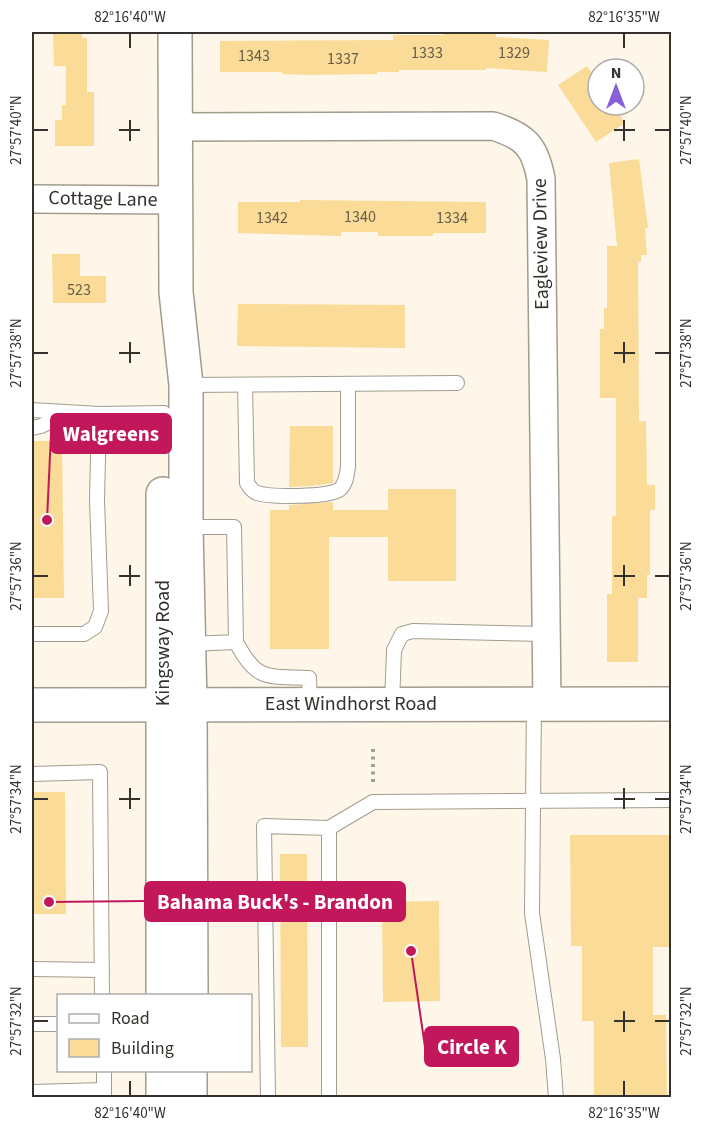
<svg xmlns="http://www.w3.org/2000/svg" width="703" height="1129" font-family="'Source Sans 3',sans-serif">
<rect width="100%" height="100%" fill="#fef7e9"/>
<g fill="#fadb97">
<path d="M53,32H82V38H87V92H94V146H55V120H62V105H66V66H54Z"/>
<path d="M444,33H487L496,34V37L549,40L547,72L486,68V70H399V72H377V74L309,75L282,74V72H220V41L393,40V35H444Z"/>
<path d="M587,66L598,82V105H613L625,123L596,142L558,85Z"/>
<path d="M639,159L648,228H645L647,255H641V262H638L639,421H646L647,485H655V510H650V575H647V598H638V662H607V594H612V516H616V398H600V329H604V308H607V246H617L609,163Z"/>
<path d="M300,200L486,202V233H433V236H378V232H341V236L238,233V202H300Z"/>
<path d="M52,254H80V276H106V303H53Z"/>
<path d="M238,304L405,305V348L237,346Z"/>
<path d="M290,426H333V483L312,486L289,487Z"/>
<path d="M32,441H62L64,598H32Z"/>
<path d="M388,489H456V581H388V537H329V649H270V510H289V505L333,502V510H388Z"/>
<path d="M32,792H65L66,914H32Z"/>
<path d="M570,835H672V947H653V1015H666L667,1098H594V1021H582V946H571Z"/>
<path d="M280,854H307L308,1047H281Z"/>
<path d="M439,901L440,1001L383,1002L382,902Z"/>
</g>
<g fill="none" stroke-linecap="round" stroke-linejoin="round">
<g stroke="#a29c8f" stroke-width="16">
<g id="service">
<path d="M186,385L457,383"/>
<path d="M245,385L247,483C250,488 252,491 257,493C269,497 331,498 340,489C346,484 347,474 348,467V384"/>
<path d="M32,410L99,414"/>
<path d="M32,428L41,426L68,413"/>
<path d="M186,527H234L236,642L189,644"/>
<path d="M32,634H84L95,627L101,611L97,500L99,414L164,413"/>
<path d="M236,642C257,682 267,676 309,678L310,704"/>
<path d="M534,703L532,913L553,1059L556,1098"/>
<path d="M392,704L394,650L402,634L413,631L546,634"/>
<path d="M32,774L100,772L102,996"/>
<path d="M329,828L373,802L672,800"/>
<path d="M32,969L102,970"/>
<path d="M32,1024H58"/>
<path d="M104,1070V1098"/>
<path d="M32,1092L104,1090"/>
<path d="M268,1098L264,826L329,828V1098"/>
</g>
</g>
<g stroke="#a29c8f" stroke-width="30">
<g id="minor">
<path d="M176,127L493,126C525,136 535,146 541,179L547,703"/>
<path d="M32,199L175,200"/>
</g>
</g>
<g stroke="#a29c8f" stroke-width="36">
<g id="tertiary">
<path d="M175,32L176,292L186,385V527L190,704L191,996"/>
<path d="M32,705L672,704"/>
<path d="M163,996V494"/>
<path d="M163,1070V1098"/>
<path d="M190,1098V1070"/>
</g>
</g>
<path stroke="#a49f95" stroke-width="4" stroke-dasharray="3 4.5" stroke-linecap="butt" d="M373,749V784"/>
<use href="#service" stroke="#fff" stroke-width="14"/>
<use href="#minor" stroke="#fff" stroke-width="27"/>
<use href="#tertiary" stroke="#fff" stroke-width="33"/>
</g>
<path fill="none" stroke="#35322d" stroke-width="2" d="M130,33V48M624,33V48M130,120V141M624,120V141M33,130H48M119,130H140M614,130H635M655,130H670M130,342V363M624,342V363M33,353H48M119,353H140M614,353H635M655,353H670M130,565V586M624,565V586M33,576H48M119,576H140M614,576H635M655,576H670M130,788V809M624,788V809M33,799H48M119,799H140M614,799H635M655,799H670M624,1011V1032M33,1021H48M614,1021H635M655,1021H670M130,1081V1096M624,1081V1096"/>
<g text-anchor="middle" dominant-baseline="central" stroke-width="6" stroke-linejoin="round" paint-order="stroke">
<g font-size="16" fill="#665c48">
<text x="427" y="53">1333</text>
<text x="514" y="53">1329</text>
<text x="254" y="56">1343</text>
<text x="343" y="59">1337</text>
<text x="360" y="217">1340</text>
<text x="272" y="218">1342</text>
<text x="452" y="218">1334</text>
<text x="79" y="290">523</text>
</g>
<g font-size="20" fill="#35322d" stroke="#fff">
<text transform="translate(103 199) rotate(1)">Cottage Lane</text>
<text transform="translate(541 244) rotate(-91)">Eagleview Drive</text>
<text transform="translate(163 643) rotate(-90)">Kingsway Road</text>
<text x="351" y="704">East Windhorst Road</text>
</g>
</g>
<path fill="none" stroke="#c2185b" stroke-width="2" d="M47 520L51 434M49 902L145 901M411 951L425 1047"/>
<g fill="#c2185b" stroke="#fff" stroke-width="2">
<circle cx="47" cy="520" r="6"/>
<circle cx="49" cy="902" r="6"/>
<circle cx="411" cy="951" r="6"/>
</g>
<g fill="#c2185b" stroke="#c2185b" stroke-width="2">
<rect x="51" y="414" width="120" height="39" rx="6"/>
<rect x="145" y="882" width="260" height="39" rx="6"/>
<rect x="425" y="1027" width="93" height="39" rx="6"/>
</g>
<g font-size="21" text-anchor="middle" font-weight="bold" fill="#fff">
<text x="111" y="441">Walgreens</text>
<text x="275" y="909">Bahama Buck's - Brandon</text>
<text x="472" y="1054">Circle K</text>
</g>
<rect width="703" height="1129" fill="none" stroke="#ffffff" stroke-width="66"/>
<rect x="57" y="994" width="195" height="78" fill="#ffffff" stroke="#aeadab" stroke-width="1.5"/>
<rect x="69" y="1014" width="30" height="9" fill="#ffffff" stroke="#aeadab" stroke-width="1.5"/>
<text x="111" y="1024" font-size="18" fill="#35322d">Road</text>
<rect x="69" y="1039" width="30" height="18" fill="#fadb97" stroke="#aeadab" stroke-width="1.5"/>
<text x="111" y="1054" font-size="18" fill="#35322d">Building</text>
<g transform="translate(616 87)"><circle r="28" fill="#ffffff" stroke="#aeadab" stroke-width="1.5"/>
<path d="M0-4.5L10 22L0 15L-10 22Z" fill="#8960db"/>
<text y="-9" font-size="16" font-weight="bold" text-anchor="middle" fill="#35322d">N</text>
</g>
<rect x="33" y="33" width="637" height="1063" fill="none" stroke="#35322d" stroke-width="2"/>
<g font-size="15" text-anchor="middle" fill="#35322d">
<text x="130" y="22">82°16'40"W</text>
<text x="624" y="22">82°16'35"W</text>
<text transform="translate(16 130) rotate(-90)" y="5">27°57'40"N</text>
<text transform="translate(686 130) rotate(-90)" y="5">27°57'40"N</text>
<text transform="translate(16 353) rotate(-90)" y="5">27°57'38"N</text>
<text transform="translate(686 353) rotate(-90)" y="5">27°57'38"N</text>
<text transform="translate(16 576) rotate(-90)" y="5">27°57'36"N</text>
<text transform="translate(686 576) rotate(-90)" y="5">27°57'36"N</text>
<text transform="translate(16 799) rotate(-90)" y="5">27°57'34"N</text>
<text transform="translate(686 799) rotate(-90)" y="5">27°57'34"N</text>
<text transform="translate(16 1021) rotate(-90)" y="5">27°57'32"N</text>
<text transform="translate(686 1021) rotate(-90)" y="5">27°57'32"N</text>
<text x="130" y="1118">82°16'40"W</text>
<text x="624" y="1118">82°16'35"W</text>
</g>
</svg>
